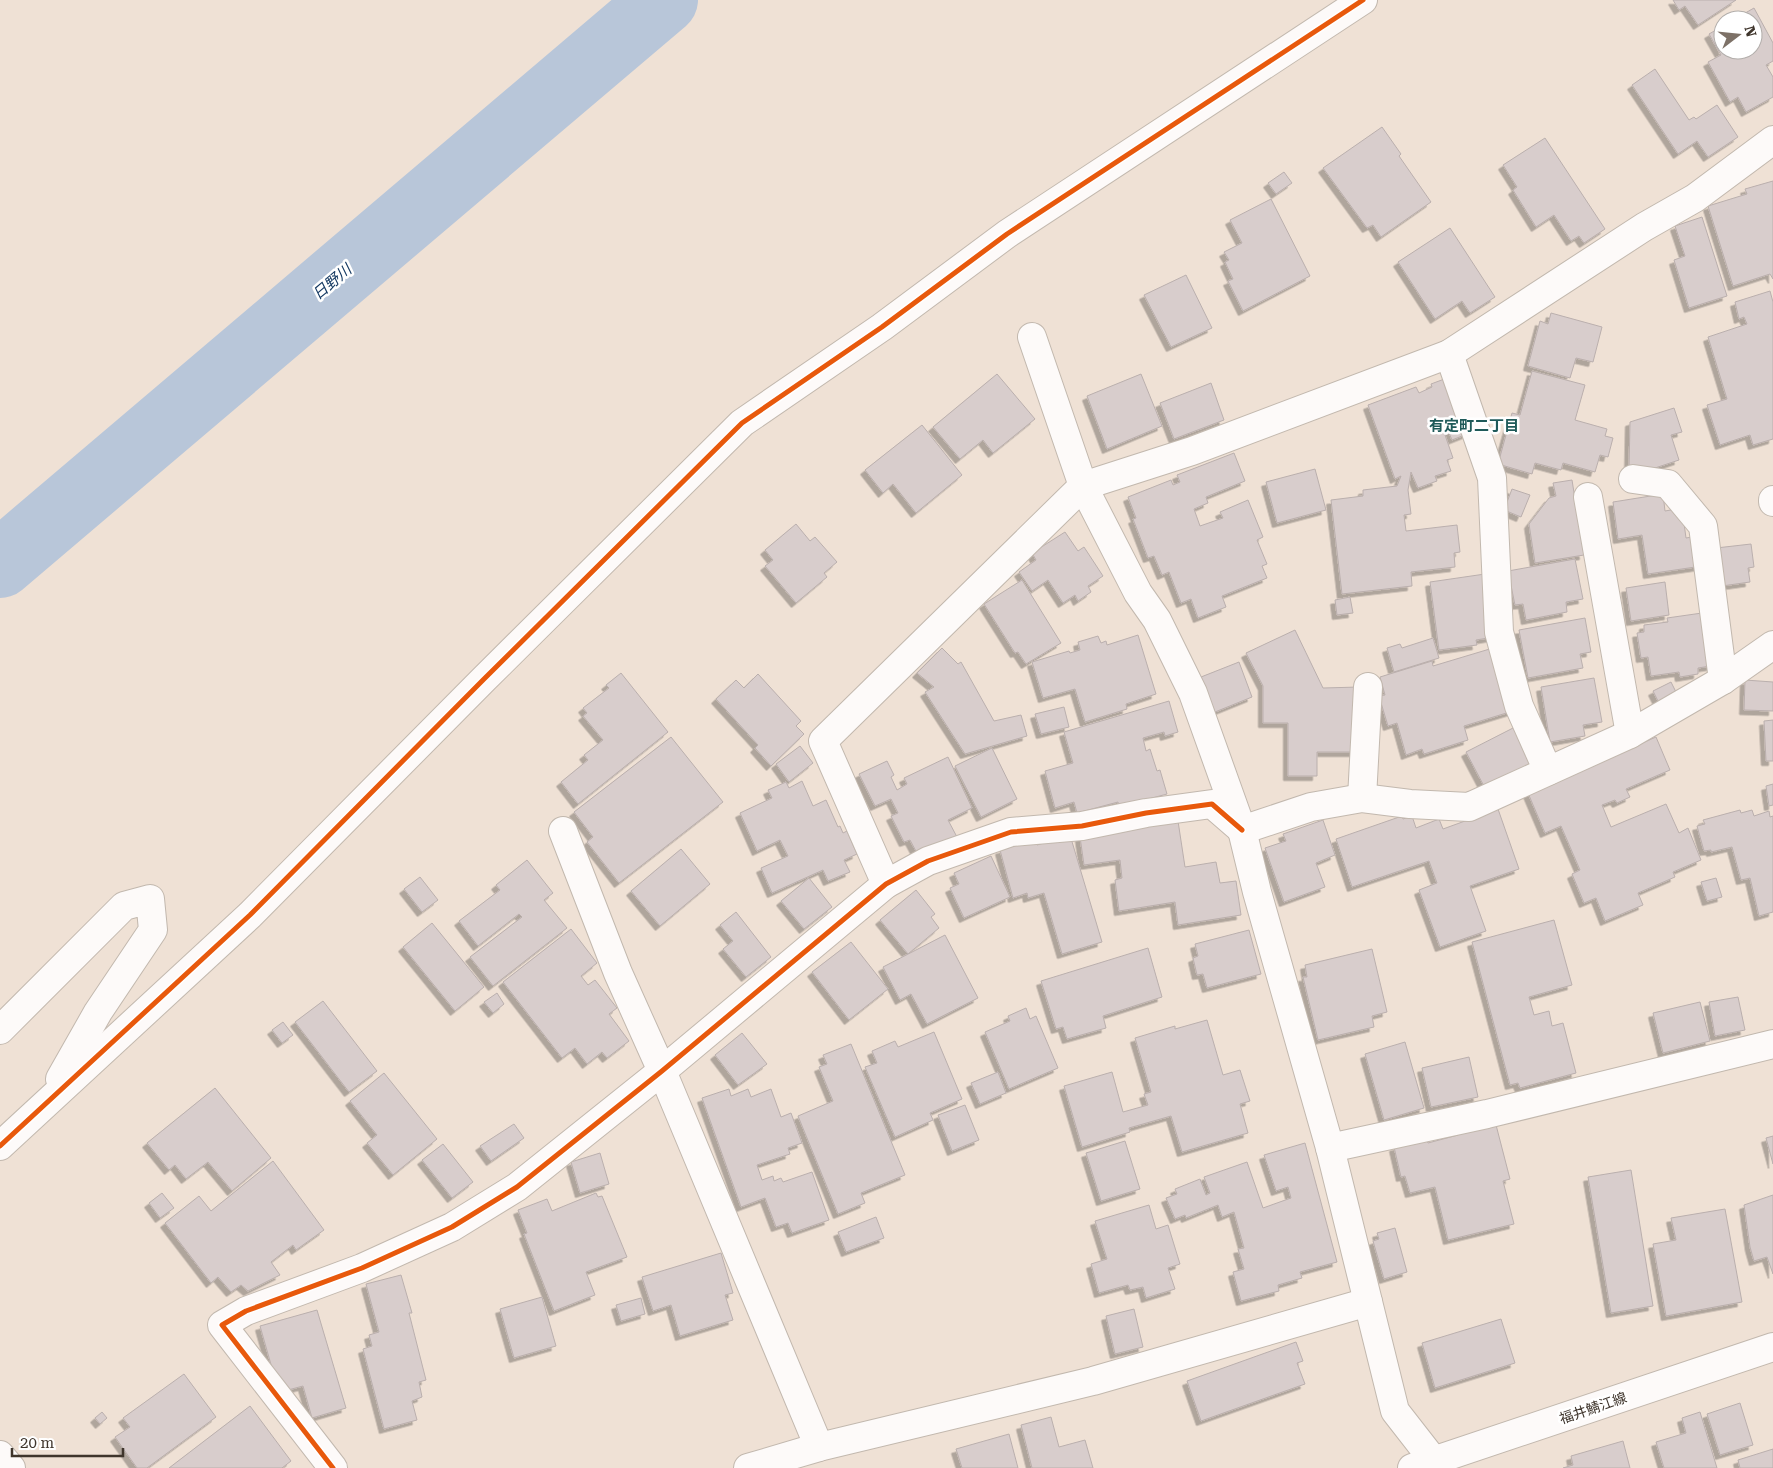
<svg xmlns="http://www.w3.org/2000/svg" width="1773" height="1468" font-family="'Roboto Serif','Noto Sans JP',serif">
<defs>
<filter id="shadow"><feDropShadow dx="-4.5" dy="4.5" stdDeviation="0" flood-color="#0004"/></filter>
</defs>
<rect width="100%" height="100%" fill="#efe1d5"/>
<g fill="none" stroke-linecap="round" stroke-linejoin="round">
<path stroke="#b8c6d9" stroke-width="68" d="M0,564L664,0"/>
</g>
<g fill="#d8cdcc" stroke="#baafad" filter="url(#shadow)">
<path d="M1673,0H1736L1698,25L1685,6L1679,10Z"/>
<path d="M1754,8L1773,43V61L1766,65L1773,77V97L1746,112L1738,97L1730,102L1708,62L1721,55L1709,34L1723,26V50H1753V20H1733Z"/>
<path d="M1655,69L1689,120L1694,117L1696,119L1717,105L1738,137L1708,157L1697,141L1678,154L1632,85Z"/>
<path d="M1382,127L1401,154L1399,156L1431,202L1381,237L1373,225L1367,228L1323,168Z"/>
<path d="M1545,138L1605,229L1584,243L1579,236L1571,241L1554,215L1536,227L1513,190L1517,187L1503,165Z"/>
<path d="M1284,172L1292,183L1276,194L1268,183Z"/>
<path d="M1773,181V279L1770,274L1733,286L1708,206L1747,194L1745,189Z"/>
<path d="M1271,199L1310,276L1243,311L1228,281L1233,279L1225,262L1229,260L1224,252L1242,243L1230,220Z"/>
<path d="M1702,217L1727,296L1689,308L1674,260L1685,256L1675,226Z"/>
<path d="M1450,228L1495,297L1470,313L1462,301L1435,319L1398,262Z"/>
<path d="M1186,275L1212,328L1171,347L1144,295Z"/>
<path d="M1770,291L1773,302V439L1753,445L1750,435L1720,445L1707,405L1727,399L1708,337L1747,324L1744,317L1739,319L1735,302Z"/>
<path d="M1551,313L1602,327L1593,362L1576,358L1570,378L1528,366L1540,321L1548,324Z"/>
<path d="M1532,371L1585,385L1575,420L1607,429L1605,436L1613,438L1608,457L1600,455L1595,472L1563,463L1561,470L1535,463L1532,474L1498,464L1512,413L1520,415Z"/>
<path d="M997,374L1035,419L993,453L983,440L960,459L933,427Z"/>
<path d="M1141,374L1162,426L1107,449L1087,396Z"/>
<path d="M1447,378L1467,434L1452,440L1449,433L1445,435L1453,458L1447,460L1451,471L1435,476L1437,481L1418,488L1411,472L1408,490L1411,514L1404,515L1406,531L1457,525L1460,552L1454,553L1455,567L1411,572L1412,586L1342,594L1331,500L1363,496V490L1397,486L1401,476L1395,479L1368,405L1416,387L1419,393L1432,387L1431,384Z"/>
<path d="M1211,383L1224,420L1174,439L1160,403Z"/>
<path d="M1674,408L1682,432L1671,435L1679,460L1646,471L1629,469L1630,422Z"/>
<path d="M922,425L962,475L916,513L893,484L883,493L865,470Z"/>
<path d="M1234,453L1245,481L1206,497L1208,503L1194,509L1200,526L1223,518L1220,512L1248,500L1263,537L1257,540L1267,564L1262,566L1267,578L1222,596L1226,607L1198,618L1191,599L1181,603L1169,572L1162,575L1154,556L1148,558L1133,519L1136,518L1128,497L1171,480L1173,485L1180,482L1177,475Z"/>
<path d="M1315,469L1326,510L1277,523L1266,482Z"/>
<path d="M1572,480L1584,555L1535,563L1529,524L1549,498L1556,496L1553,483Z"/>
<path d="M1512,489L1530,495L1521,517L1504,510Z"/>
<path d="M1663,494L1665,511L1682,508L1686,538L1698,536L1702,566L1648,574L1642,535L1618,539L1613,502Z"/>
<path d="M796,524L810,541L815,537L837,562L824,573L827,577L796,603L765,566L773,560L765,550Z"/>
<path d="M1065,532L1078,551L1084,547L1103,576L1088,586L1091,592L1078,601L1075,595L1063,603L1048,580L1032,591L1019,572L1036,560L1032,553Z"/>
<path d="M1751,544L1754,567L1748,568L1750,582L1722,586L1716,548Z"/>
<path d="M1575,559L1583,599L1566,602L1567,612L1526,620L1523,604L1515,605L1508,571Z"/>
<path d="M1485,574L1494,637L1476,640L1477,645L1439,650L1430,582Z"/>
<path d="M1022,580L1061,643L1026,664L1018,652L1015,653L984,604Z"/>
<path d="M1665,582L1669,615L1631,621L1626,588Z"/>
<path d="M1350,597L1353,613L1337,615L1335,600Z"/>
<path d="M1709,612L1717,665L1698,668V674L1680,677L1679,672L1651,676L1648,657L1641,658L1637,633L1644,632V625L1668,622L1667,618Z"/>
<path d="M1585,618L1591,652L1580,654L1583,668L1528,678L1519,630Z"/>
<path d="M1295,630L1323,688L1359,687V752H1317V776H1288V723H1263V686L1246,653Z"/>
<path d="M1138,635L1156,694L1126,704L1127,709L1085,722L1075,689L1043,698L1032,662L1069,651L1070,653L1080,650L1078,642L1098,636L1101,643L1106,641L1107,645Z"/>
<path d="M1433,638L1439,658L1394,672L1387,648L1400,644L1402,648Z"/>
<path d="M942,648L958,664L961,662L994,721L1021,715L1027,736L965,754L925,692L934,687L917,673Z"/>
<path d="M1493,648L1513,711L1464,726L1468,740L1424,754L1422,749L1406,755L1397,723L1388,726L1379,696L1385,695L1380,677L1432,661L1433,666Z"/>
<path d="M1239,662L1252,697L1215,712L1201,677Z"/>
<path d="M621,673L668,732L578,804L561,782L588,760L584,755L603,740L583,716L587,713L583,708L609,688L606,685Z"/>
<path d="M758,674L801,721L796,726L804,734L771,766L755,748L758,745L716,699L736,680L744,688Z"/>
<path d="M1594,678L1602,722L1583,725L1585,736L1550,742L1541,687Z"/>
<path d="M1745,680L1773,682V711L1744,710Z"/>
<path d="M1671,682L1678,696L1660,705L1653,691Z"/>
<path d="M1169,701L1178,732L1165,736L1164,732L1143,738L1146,751L1150,749L1157,771L1160,770L1167,794L1119,807L1118,802L1077,813L1074,802L1055,808L1045,771L1073,763L1064,732Z"/>
<path d="M1064,707L1069,727L1041,734L1035,714Z"/>
<path d="M1773,720V761H1766L1764,721Z"/>
<path d="M1515,727L1534,763L1485,788L1466,752Z"/>
<path d="M671,737L723,802L619,883L587,842L593,837L574,812Z"/>
<path d="M1656,737L1670,770L1626,789L1630,797L1617,803L1615,800L1602,805L1611,827L1666,804L1679,833L1688,828L1701,860L1673,872L1675,877L1638,893L1643,905L1605,921L1596,898L1584,903L1572,874L1580,870L1561,826L1545,833L1528,793Z"/>
<path d="M800,746L813,763L789,782L776,764Z"/>
<path d="M992,748L1017,799L981,817L955,766Z"/>
<path d="M948,757L972,808L948,820L957,837L918,855L910,840L904,842L891,816L898,813L891,799L875,806L859,774L887,761L894,775L891,777L897,790L907,784L904,778Z"/>
<path d="M802,781L813,806L826,800L838,827L840,826L843,833L847,831L857,854L844,860L850,872L828,881L823,870L772,893L761,868L788,856L780,840L757,851L740,813L772,798L768,790L786,782L789,788Z"/>
<path d="M1773,784V805L1769,806L1766,786Z"/>
<path d="M1498,809L1519,869L1470,886L1486,931L1440,947L1419,890L1437,883L1429,861L1352,887L1336,839L1402,816L1403,819L1412,816L1416,828L1439,819L1443,829Z"/>
<path d="M1740,810L1741,813L1752,810L1754,816L1769,811L1770,817L1773,816V912L1759,916L1750,878L1741,880L1732,847L1711,852V850L1704,851L1697,826L1705,824L1703,820Z"/>
<path d="M1323,820L1335,855L1316,863L1325,887L1284,902L1265,848L1286,841L1283,834Z"/>
<path d="M1178,821L1185,867L1216,862L1220,883L1236,881L1241,915L1178,925L1175,902L1119,911L1115,880L1122,878L1120,860L1084,865L1080,837Z"/>
<path d="M1070,835L1102,942L1062,954L1044,893L1028,898L1027,893L1013,898L1000,850L1035,840L1037,845Z"/>
<path d="M681,849L710,884L660,926L631,891Z"/>
<path d="M991,856L1010,897L964,918L950,888L959,884L954,873Z"/>
<path d="M527,860L553,893L544,900L567,928L493,986L470,957L522,917L519,914L478,946L459,921L500,890L496,885Z"/>
<path d="M420,877L438,900L422,912L404,889Z"/>
<path d="M809,878L832,907L804,929L781,901Z"/>
<path d="M1716,878L1722,897L1707,901L1701,882Z"/>
<path d="M916,890L935,914L931,917L939,928L908,954L880,920Z"/>
<path d="M736,912L771,957L746,977L723,949L733,941L720,925Z"/>
<path d="M1554,920L1572,985L1529,997L1534,1015L1549,1011L1552,1026L1563,1023L1576,1073L1520,1088L1518,1083L1510,1085L1472,942Z"/>
<path d="M432,923L484,987L455,1011L403,947Z"/>
<path d="M571,929L597,963L581,976L588,985L595,980L617,1008L609,1014L629,1041L607,1058L602,1052L587,1064L575,1048L562,1058L503,982Z"/>
<path d="M1249,930L1261,974L1207,988L1203,974L1197,975L1193,958L1198,956L1195,944Z"/>
<path d="M945,935L978,998L927,1024L911,994L900,1000L883,967Z"/>
<path d="M851,942L888,989L849,1020L812,972Z"/>
<path d="M1148,948L1162,997L1103,1016L1106,1028L1067,1039L1063,1027L1056,1029L1041,981Z"/>
<path d="M1372,949L1387,1012L1372,1016L1374,1027L1318,1040L1303,977H1307L1305,965Z"/>
<path d="M497,993L504,1004L493,1013L484,1002Z"/>
<path d="M1738,997L1745,1030L1715,1036L1709,1002Z"/>
<path d="M323,1001L377,1071L349,1092L295,1022Z"/>
<path d="M1700,1002L1710,1041L1663,1053L1653,1013Z"/>
<path d="M1026,1008L1030,1019L1036,1016L1058,1068L1009,1089L985,1032L1010,1021L1008,1016Z"/>
<path d="M1207,1020L1223,1075L1240,1070L1250,1101L1240,1104L1248,1133L1182,1152L1171,1116L1129,1128L1130,1132L1082,1147L1064,1086L1112,1072L1123,1112L1148,1105L1144,1094L1151,1092L1135,1038L1175,1026V1029Z"/>
<path d="M283,1022L293,1035L282,1043L272,1030Z"/>
<path d="M934,1032L962,1099L930,1113L933,1120L895,1137L865,1067L877,1063L872,1051L895,1041L898,1047Z"/>
<path d="M742,1033L767,1064L738,1085L715,1055Z"/>
<path d="M1405,1042L1424,1108L1384,1120L1365,1054Z"/>
<path d="M851,1044L905,1175L861,1193L865,1203L838,1214L798,1116L833,1101L819,1067L827,1064L823,1055Z"/>
<path d="M1469,1057L1478,1097L1431,1107L1422,1068Z"/>
<path d="M998,1072L1006,1093L980,1104L971,1083Z"/>
<path d="M384,1073L437,1139L393,1175L367,1143L377,1135L350,1101Z"/>
<path d="M215,1088L271,1158L232,1191L208,1162L186,1179L175,1165L169,1170L147,1143Z"/>
<path d="M729,1089L731,1096L748,1089L751,1097L771,1089L781,1117L791,1113L802,1143L788,1148L790,1154L757,1165L762,1180L773,1176L774,1181L781,1178L783,1182L812,1172L829,1220L792,1233L788,1223L776,1227L765,1198L741,1207L702,1098Z"/>
<path d="M965,1105L979,1140L952,1151L938,1115Z"/>
<path d="M1495,1121L1510,1179L1503,1181L1514,1224L1448,1240L1435,1187L1410,1193L1405,1176L1401,1177L1394,1147L1426,1139L1428,1143L1458,1135L1457,1130Z"/>
<path d="M514,1124L524,1138L491,1161L480,1146Z"/>
<path d="M1773,1136V1164L1766,1138Z"/>
<path d="M1125,1141L1140,1189L1101,1201L1086,1153Z"/>
<path d="M1305,1143L1337,1262L1300,1272L1302,1278L1278,1285L1279,1291L1241,1301L1233,1272L1244,1269L1238,1249L1244,1248L1234,1212L1222,1217L1218,1205L1186,1218L1185,1215L1175,1219L1166,1198L1177,1194L1175,1189L1200,1179L1206,1195L1210,1193L1204,1177L1247,1162L1263,1208L1291,1198L1288,1187L1276,1191L1264,1155Z"/>
<path d="M443,1144L473,1182L452,1198L422,1160Z"/>
<path d="M600,1153L609,1184L580,1193L571,1162Z"/>
<path d="M273,1161L324,1230L296,1250L293,1245L271,1262L280,1275L248,1291L241,1285L231,1292L218,1277L211,1283L165,1223L199,1196L211,1211Z"/>
<path d="M1631,1170L1653,1306L1611,1313L1588,1177Z"/>
<path d="M162,1193L174,1208L160,1218L149,1203Z"/>
<path d="M596,1193L598,1197L602,1196L627,1257L586,1272L595,1295L554,1311L524,1234L527,1233L518,1210L547,1199L552,1211Z"/>
<path d="M1773,1195V1274L1767,1257L1754,1261L1750,1247L1744,1205Z"/>
<path d="M1149,1205L1156,1229L1168,1225L1180,1264L1168,1268L1175,1289L1146,1298L1143,1287L1130,1290L1128,1285L1099,1293L1091,1264L1107,1259L1095,1221Z"/>
<path d="M1725,1209L1742,1302L1666,1316L1653,1244L1676,1240L1671,1218Z"/>
<path d="M876,1217L884,1238L846,1252L838,1232Z"/>
<path d="M1395,1228L1407,1272L1384,1279L1373,1241L1379,1239L1377,1233Z"/>
<path d="M721,1253L733,1293L725,1295L733,1320L680,1336L671,1305L653,1311L642,1277Z"/>
<path d="M401,1275L412,1313H409L426,1380L419,1382L422,1397L412,1401L417,1420L384,1429L363,1349L372,1346L369,1335L379,1332L366,1284Z"/>
<path d="M542,1297L556,1346L514,1358L500,1309Z"/>
<path d="M641,1298L645,1314L621,1321L616,1305Z"/>
<path d="M1134,1309L1143,1347L1115,1354L1106,1316Z"/>
<path d="M317,1310L346,1408L312,1418L303,1386L288,1390L272,1368L260,1326Z"/>
<path d="M1501,1319L1515,1363L1435,1388L1422,1343Z"/>
<path d="M1296,1342L1303,1361L1297,1363L1305,1384L1201,1421L1187,1381Z"/>
<path d="M184,1374L216,1417L147,1468H137L115,1437L130,1427L123,1418Z"/>
<path d="M1740,1403L1753,1445L1720,1455L1707,1414Z"/>
<path d="M250,1406L291,1461L282,1468H169Z"/>
<path d="M102,1412L107,1418L100,1424L95,1418Z"/>
<path d="M1700,1412L1717,1468H1664L1656,1442L1686,1433L1682,1418Z"/>
<path d="M1051,1417L1059,1447L1085,1440L1093,1468H1032L1021,1425Z"/>
<path d="M1009,1434L1018,1468H962L956,1449Z"/>
<path d="M1623,1441L1630,1468H1563L1573,1465L1571,1456Z"/>
<path d="M1773,1449V1468H1740L1738,1460Z"/>
</g>
<g fill="none" stroke-linecap="round" stroke-linejoin="round">
<g stroke="#c2b8ae" stroke-width="30">
<g id="street">
<path d="M1032,337L1083,486L1138,593L1157,620L1193,693L1242,830L1257,892L1330,1148L1395,1411L1434,1461"/>
<path d="M1449,354L1492,478L1499,632L1519,706L1548,771"/>
<path d="M1633,479L1668,484L1703,526L1723,680"/>
<path d="M1588,497L1630,734"/>
<path d="M1773,500V502"/>
<path d="M1362,798L1368,687"/>
<path d="M1242,830L1311,807L1362,798L1410,804L1469,807L1630,734L1723,680L1773,645"/>
<path d="M563,831L618,973L662,1071L819,1447"/>
<path d="M886,884L823,741L1083,486L1192,451L1449,354L1644,227L1695,198L1773,140"/>
<path d="M0,1030L124,906L150,899L153,930L98,1012L60,1079"/>
<path d="M0,1146L250,915L484,679L742,423L882,327L1007,234L1363,0"/>
<path d="M1330,1148L1487,1114L1773,1044"/>
<path d="M333,1468L222,1325L246,1311L362,1268L452,1227L517,1187L662,1071L886,884L928,861L1011,832L1082,826L1146,813L1212,804L1242,830"/>
<path d="M748,1468L819,1447L1093,1381L1368,1302"/>
</g>
</g>
<g stroke="#c2b8ae" stroke-width="30">
<g id="secondary">
<path d="M0,1455L11,1468"/>
<path d="M1412,1468L1773,1347"/>
</g>
</g>
<use href="#street" stroke="#fdfaf9" stroke-width="28"/>
<use href="#secondary" stroke="#fdfaf9" stroke-width="28"/>
<g stroke="#fff" stroke-width="8">
<g id="cycleway">
<path d="M0,1146L250,915L484,679L742,423L882,327L1007,234L1363,0"/>
<path d="M333,1468L222,1325L246,1311L362,1268L452,1227L517,1187L662,1071L886,884L928,861L1011,832L1082,826L1146,813L1212,804L1242,830"/>
</g>
</g>
<use href="#cycleway" stroke="#e8590c" stroke-width="5"/>
</g>
<g text-anchor="middle" dominant-baseline="central" stroke-width="5" stroke-linejoin="round" paint-order="stroke">
<g font-size="14" fill="#3f352c" stroke="#fff">
<text transform="translate(1593 1408) rotate(-19)">福井鯖江線</text>
</g>
<g font-size="15" font-style="italic" fill="#123760" stroke="#fff">
<text transform="translate(332 282) rotate(-40)">日野川</text>
</g>
<g font-size="15" font-weight="bold" fill="#1f5a59" stroke="#fff">
<text x="1474" y="426">有定町二丁目</text>
</g>
</g>
<g transform="translate(1738 35) rotate(74)"><circle r="24" fill="#ffffff" stroke="#b2aeab"/>
<path d="M0-4L9 19L0 12L-9 19Z" fill="#7d7167"/>
<text y="-8" font-size="14" font-weight="bold" text-anchor="middle" fill="#3f352c">N</text>
</g>
<path d="M12 1448v8h111v-8" fill="none" stroke="#3f352c" stroke-width="2.5"/>
<text x="20" y="1448" font-size="15" fill="#3f352c" stroke="#ffffff" stroke-width="4" paint-order="stroke">20 m</text>
</svg>
